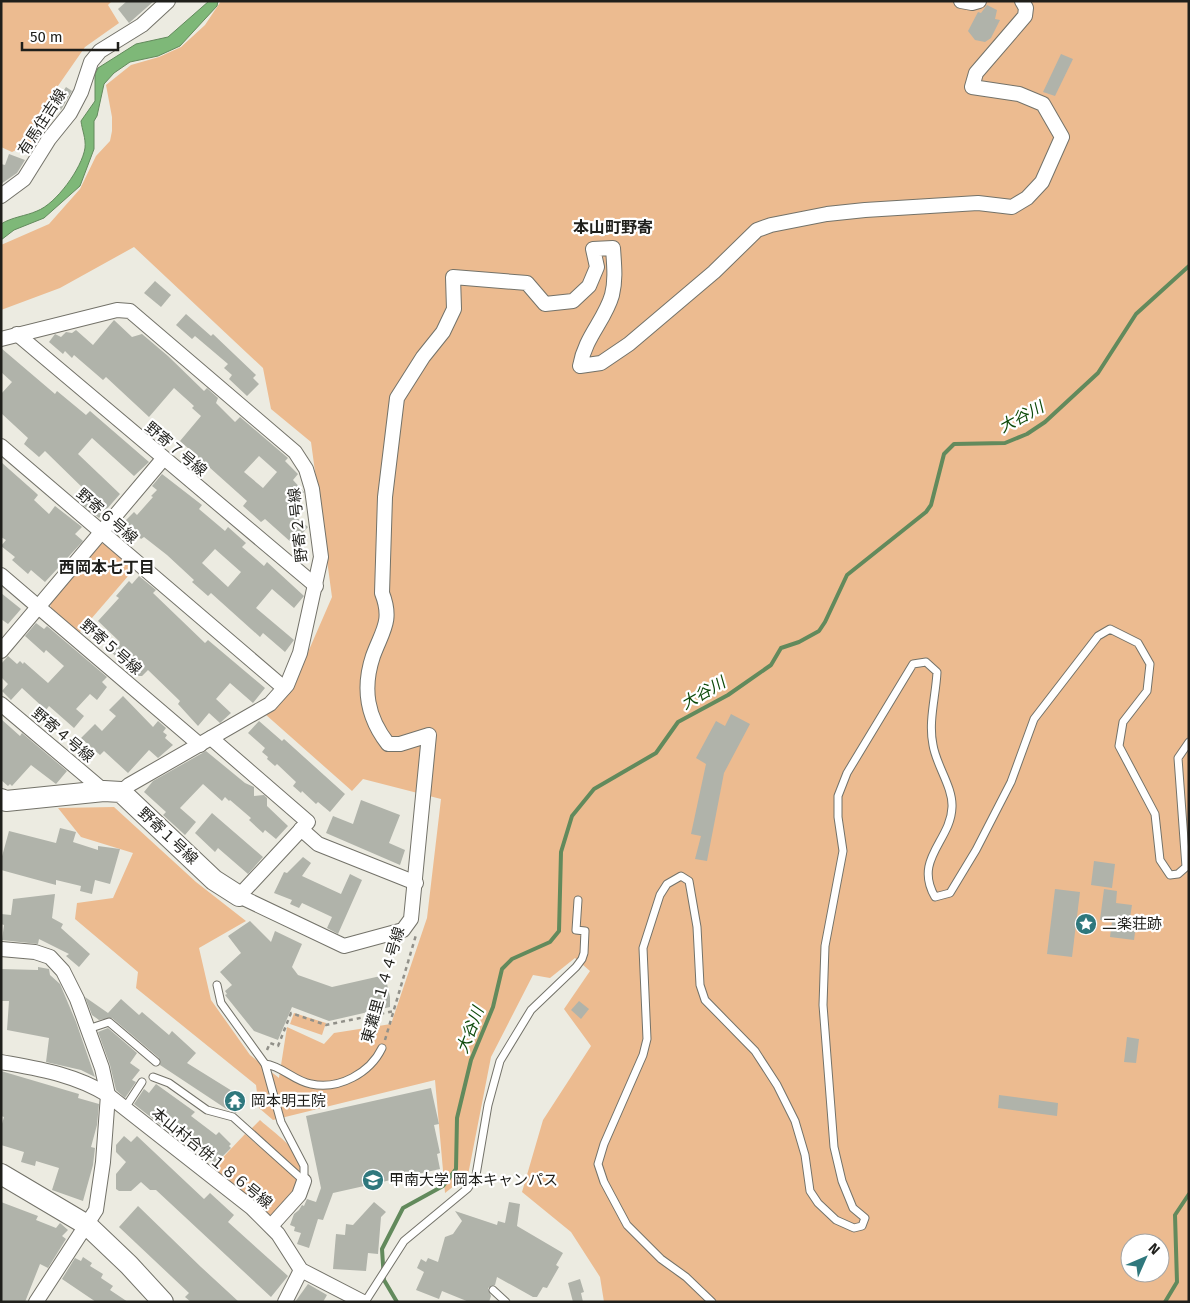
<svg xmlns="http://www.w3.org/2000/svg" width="1190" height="1303" font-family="'Fira Sans','Noto Sans JP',sans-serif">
<rect width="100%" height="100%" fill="#ecebe1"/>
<g fill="#ecbb90" fill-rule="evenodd">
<path d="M1,1H112L108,5L119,23L85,47L35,119L42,130L30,143L12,152L1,147Z"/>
<path d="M221,1H1189V1302H604L600,1277L571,1232L522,1192L543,1120L591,1046L564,1009L590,971L575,958L550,978L533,975L491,1057L468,1175L445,1193L435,1080L273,1120L259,1108L256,1085L136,988L138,972L75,919L77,903L113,898L133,853L81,837L58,808L114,807L196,882L246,921L199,948L211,1000L250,1055L279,1078L287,1027L324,1044L334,1033L391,1024L427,918L441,799L363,779L352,791L265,714L292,689L332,597L311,442L271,409L263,368L134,247L60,288L1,310V245L49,224L80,189L96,156L110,141L112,131V117L106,85L131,65L159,57L181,47L205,25ZM1130,1243H1160V1273H1130Z"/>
<path d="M107,543L135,568L79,633L51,609L50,603L100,544Z"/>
<path d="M294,1013L326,1023L322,1035L290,1024Z"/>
<path d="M260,1120C276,1135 303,1150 300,1174L250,1130Z"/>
<path d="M245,1134L300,1181L296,1194L271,1220L211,1170Z"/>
</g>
<path fill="#7eb878" stroke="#628a5c" d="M209,1H218L217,6L180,46L158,56L130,62L114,73L104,84L97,116L94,121V149L80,186L44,218L14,230L1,240V224C12,217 26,216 37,211C56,204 82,168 85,148C86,138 82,130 81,121L95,101V74L98,68L136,44L168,37Z"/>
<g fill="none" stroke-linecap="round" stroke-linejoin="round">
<g stroke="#628a5c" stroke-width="4">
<path d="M397,1302L384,1280L382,1249L403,1208L443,1186L456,1169L457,1118L471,1060L493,1007L502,969L512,959L550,942L559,931L561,852L572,816L594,789L656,753L678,722L728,695L771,665L781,648L799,642L819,631L825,622L847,575L926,512L931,505L944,454L954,444L1005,443L1027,434L1045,422L1098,373L1136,314L1189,266"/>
<path d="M1165,1302L1177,1282L1175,1215L1189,1194"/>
</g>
</g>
<g fill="#b0b3aa" fill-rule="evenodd">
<path d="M127,1H154L129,23L118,9Z"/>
<path d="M987,5L997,10L995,19L1000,20L991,38L985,42L975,40L968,31L978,12L981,13Z"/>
<path d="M1061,54L1073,59L1055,96L1043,92Z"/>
<path d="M66,87L72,91L61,110L54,105Z"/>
<path d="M9,154L25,160L17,173L1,184V164L5,165Z"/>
<path d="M155,281L171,295L161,307L144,293Z"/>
<path d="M186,314L211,336L213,334L256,375L253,378L259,384L247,396L229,379L232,375L224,368L228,364L195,336L192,339L176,325Z"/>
<path d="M114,320L132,337L142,334L168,356L204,391L207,388L218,398L216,403L235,422L240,417L288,458L285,461L298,474L293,480L304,492L288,510L308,527L293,544L265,519L261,522L243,506L247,501L180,441L201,416L192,408L194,406L174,388L149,417L106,377L103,380L74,355L72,358L65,351L63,354L49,342L55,334L61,337L66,332L72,333L76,330L93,345ZM259,456L277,472L263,488L244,472Z"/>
<path d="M1,348L55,394L57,391L86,415L90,411L149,462L134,476L92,438L78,454L120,494L99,518L83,505L91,496L45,451L39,457L24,444L28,438L1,413V394L12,382L1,372Z"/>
<path d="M1,462L36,493L38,495L34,500L49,514L55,506L82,527L75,534L83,541L45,582L31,570L28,574L12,560L15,557L1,546L6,540L1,537Z"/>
<path d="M162,474L202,505L199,509L225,531L228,527L246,543L242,547L264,566L267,562L304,596L294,608L272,589L256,608L294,640L285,652L263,633L260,637L211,593L208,596L192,582L194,580L167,555L144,537L141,539L124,522L134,512L137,515L153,497L151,496L157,490L152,486ZM215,549L241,572L228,587L202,563Z"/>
<path d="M139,576L156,590L153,593L205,643L208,640L265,688L253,703L230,683L216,699L231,713L220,723L209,713L198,726L178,704L180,701L148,670L142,676H138L111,652L120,642L98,621L119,598L116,596L129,581L132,584Z"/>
<path d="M1,593L21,609L8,624L1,619Z"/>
<path d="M36,623L44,629L47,626L107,677L102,682L107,687L97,700L90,694L76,709L84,716L74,728L49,706L46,710L22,688L11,700L2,691L8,684L1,677V664L8,656L17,664L20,661L23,664L24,662L48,683L64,666L46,650L44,653L25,636Z"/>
<path d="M123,696L153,727L158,721L166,728L163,732L167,735L165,738L173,745L158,758L149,750L128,773L104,751L100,755L81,738L95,724L102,731L116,716L109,710Z"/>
<path d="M731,714L750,724L724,773L707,861L695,859L701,836L691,834L706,764L696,758L716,721L725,726Z"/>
<path d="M1,719L20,736L22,733L67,771L56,784L31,765L12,786L10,784L8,786L1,780Z"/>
<path d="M259,721L282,741L284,739L345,794L330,812L318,802L316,804L302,791L301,793L293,786L296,782L277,764L275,766L267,759L268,757L262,752L265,748L248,733Z"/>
<path d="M206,751L245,783L254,787V796L264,795L267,798V806L288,826L276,839L265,830L263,833L249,820L251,818L230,800L229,801L225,797L222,801L203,784L180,808L196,822L185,835L163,815L166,812L144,792L153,781Z"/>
<path d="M361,800L400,815L389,843L405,850L400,865L326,833L333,816L353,824Z"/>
<path d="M212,813L263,857L248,874L218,848L215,852L195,833Z"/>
<path d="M60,828L76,832L73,842L98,850V846L120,849L110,884L95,880L92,894L80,891L81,886L56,880V885L1,870V860L9,831L56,843Z"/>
<path d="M303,857L311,863L302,876L341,894L350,874L362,880L338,934L327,928L332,917L302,903L299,908L290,904L292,900L274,893L284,872L287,873Z"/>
<path d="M1094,861L1115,864L1112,888L1091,885Z"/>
<path d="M1055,889L1080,892L1072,957L1047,954Z"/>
<path d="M1104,889L1117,891L1116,903L1132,905L1129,924L1136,925L1134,940L1110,937L1112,921L1100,920Z"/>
<path d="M55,894L52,918L63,924L61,928L90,954L79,967L66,956L69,954L39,939L38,944L2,940L4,925L1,924V914L11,915L13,899Z"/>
<path d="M250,921L271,942L275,931L302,944L292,967L298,975L332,987L385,975L390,997V1007L329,1021L292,1007L278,1040L254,1031L225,995L227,994L225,991L232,985L220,972L241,953L228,936Z"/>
<path d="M38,967L49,969L50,975L60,984L76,1022L95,1077L81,1070L46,1062L49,1038L7,1030L9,1001H1V969L38,970Z"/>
<path d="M85,997L108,1013L121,999L139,1015L142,1012L169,1035L172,1031L196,1053L187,1063L245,1099L236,1113L228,1110L160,1065L159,1058L112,1018L99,1020L92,1015Z"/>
<path d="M579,1001L589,1009L581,1019L571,1010Z"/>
<path d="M108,1028L137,1053L130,1063L140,1070L132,1080L136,1082L125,1098L116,1090L110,1065L98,1032Z"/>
<path d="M1127,1037L1139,1039L1136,1063L1124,1062Z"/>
<path d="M1,1071L79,1094L78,1098L99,1104L97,1125L91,1147L95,1148L93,1165L83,1201L52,1190L59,1168L36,1161L35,1166L21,1162L24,1152L1,1145V1127L4,1117L1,1116Z"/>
<path d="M156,1084L195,1112L191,1116L216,1135L219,1132L231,1144L229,1146L231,1148L214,1165L189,1139L187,1142L178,1134L176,1137L134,1104L144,1089L149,1093Z"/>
<path d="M431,1088L439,1124L434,1125L440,1153L437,1154L440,1169L333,1193L323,1220L318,1219L309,1248L297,1244L301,1233L294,1231L295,1227L290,1225L294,1214L299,1210L302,1205L304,1206L307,1199L316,1202L321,1188L306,1116Z"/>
<path d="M999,1095L1058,1103L1057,1116L998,1108Z"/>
<path d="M124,1136L131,1142L137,1136L204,1199L210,1193L234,1215L228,1222L288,1276L271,1297L156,1190H150L141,1182L131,1191H119L116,1189V1174L126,1162L116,1152V1145Z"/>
<path d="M1,1202L38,1216L36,1220L56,1228L60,1223L68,1230L62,1236L66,1239L48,1268L40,1264L25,1302H1Z"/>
<path d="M374,1202L386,1212L381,1217L378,1254L368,1253L366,1271L333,1269L336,1234L345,1235L346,1224L353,1225Z"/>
<path d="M509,1202L520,1204L517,1226L563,1253L556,1265L559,1267L547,1288L543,1287L537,1297H533L497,1277L495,1285L488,1288L491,1296L489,1302H469L442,1291L439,1299L416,1290L424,1272L417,1268L421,1259L426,1262L428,1258L438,1262L445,1237L453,1234L462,1221L455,1211L497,1225L498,1221L505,1223Z"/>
<path d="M138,1206L201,1267L239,1302H191L185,1297L189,1293L119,1227Z"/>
<path d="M83,1257L92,1263L90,1266L103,1274L101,1278L113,1286L110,1290L128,1302H96L62,1279L75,1258L81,1261Z"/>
<path d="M580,1279L584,1292L581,1293L583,1302H573L568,1283Z"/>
<path d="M308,1284L327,1295L323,1302H295Z"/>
</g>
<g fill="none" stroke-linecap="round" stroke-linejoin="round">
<g stroke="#737269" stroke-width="9">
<g id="lane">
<path d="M217,985L221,1003L265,1064"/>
<path d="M88,1029L109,1022L156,1062"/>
<path d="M153,1077L169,1083L207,1110L233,1117L304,1181"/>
<path d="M125,1108L142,1082"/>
<path d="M304,1181V1166L281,1122L265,1064C282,1066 294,1081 311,1084C339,1090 370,1073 382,1048"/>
<path d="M493,1290L506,1302"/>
<path d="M365,1302L404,1241L468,1188L476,1175L488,1105L500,1061L531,1010L576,967L582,959L584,953L585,931L576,930L578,900"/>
<path d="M712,1302L686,1277L661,1259L627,1225L604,1182L598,1164L604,1144L643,1055L647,1039L643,948L660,895L667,884L681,876L689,881L697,927L700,985L705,1000L755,1051L777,1085L795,1121L805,1155L810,1191L818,1203L836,1220L854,1228L862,1226L865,1218L853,1208L842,1181L834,1147L823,1005L825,946L843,851L838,817V796L847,773L913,664L926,662L937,672C936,695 928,722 933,745C936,765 953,787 952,807C951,841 913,859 935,897L950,893L976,850L1011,782L1034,719L1098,636L1110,629L1138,643L1150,664L1147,691L1123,722L1119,746L1155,814L1160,860L1170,875L1178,874L1186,867L1178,758L1189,742"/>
</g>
</g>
<g stroke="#737269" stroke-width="16">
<g id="street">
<path d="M961,1L972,3L979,1"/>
<path d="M1,196L24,179L49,139L70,113L81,92L91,62L100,51L142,25L168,1"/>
<path d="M17,334L316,586"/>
<path d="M1,339L117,310L130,311L295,452L306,469L312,489L321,557L300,653L287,685L270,704L129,785L121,792"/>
<path d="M1,446L284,688"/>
<path d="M1,575L200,745"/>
<path d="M1,651L163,459"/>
<path d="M1,704L104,791"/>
<path d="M211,738L308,822L239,896L344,946L403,930L411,919L429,735L400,744H388C367,717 362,689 373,656C382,631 393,621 382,593L385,497L397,398L423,357L443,332L454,309L453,277L527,283L545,304L573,301L589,286L597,267L593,249L613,248C614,264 616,279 612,295C605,320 585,337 580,366L601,363L629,344L714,272L757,230L771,225L827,214L865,210L978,203L1012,207L1027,198L1042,182L1062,137L1043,104L1019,94L972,87L976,73L1025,16L1026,8L1022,1"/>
<path d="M301,829L318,844L416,883"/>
<path d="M1,949L35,952L50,957L63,971L77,999L102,1068L108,1095L103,1162L96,1210L36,1302"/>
<path d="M1,1062C39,1069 74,1074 108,1095L252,1208L278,1234L301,1270L363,1302"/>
<path d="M271,1226L299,1195L304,1181"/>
<path d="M285,1302L301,1270"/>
</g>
</g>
<g stroke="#737269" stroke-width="22">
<g id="secondary">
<path d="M1,799L6,801L104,791L121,792L214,880L239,896"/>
<path d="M1,1174L87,1225L129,1265L163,1302"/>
</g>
</g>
<g stroke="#919089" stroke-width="2.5" stroke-dasharray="4 4" stroke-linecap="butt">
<path d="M385,1040L416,935"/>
<path d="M267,1050L270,1043L278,1046L291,1013L326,1025L394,1011"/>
</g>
<use href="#lane" stroke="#fff" stroke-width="7"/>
<use href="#street" stroke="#fff" stroke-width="14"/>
<use href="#secondary" stroke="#fff" stroke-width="20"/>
</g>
<defs>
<g id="sight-disc" transform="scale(1.125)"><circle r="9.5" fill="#2f787d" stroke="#fff"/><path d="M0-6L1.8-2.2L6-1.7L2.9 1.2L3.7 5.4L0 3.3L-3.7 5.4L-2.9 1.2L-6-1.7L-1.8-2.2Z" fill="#fff"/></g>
<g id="temple-disc" transform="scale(1.125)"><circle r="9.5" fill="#2f787d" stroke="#fff"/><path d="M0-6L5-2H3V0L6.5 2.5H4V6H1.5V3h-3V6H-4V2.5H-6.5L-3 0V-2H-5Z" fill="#fff"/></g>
<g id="university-disc" transform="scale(1.125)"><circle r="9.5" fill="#2f787d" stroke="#fff"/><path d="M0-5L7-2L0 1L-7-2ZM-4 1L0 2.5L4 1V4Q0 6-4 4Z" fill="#fff"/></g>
</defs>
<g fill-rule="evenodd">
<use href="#sight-disc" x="1086" y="924"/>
<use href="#temple-disc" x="235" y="1101"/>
<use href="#university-disc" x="373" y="1180"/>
</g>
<g text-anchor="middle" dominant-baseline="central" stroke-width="4.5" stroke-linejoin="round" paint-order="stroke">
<g font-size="15" fill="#1f1f1b" stroke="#fff">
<text transform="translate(42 122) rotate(-57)">有馬住吉線</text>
<text transform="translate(176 449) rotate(40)">野寄７号線</text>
<text transform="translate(107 516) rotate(41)">野寄６号線</text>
<text transform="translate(298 525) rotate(-96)">野寄２号線</text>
<text transform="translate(111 647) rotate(41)">野寄５号線</text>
<text transform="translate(63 735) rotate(40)">野寄４号線</text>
<text transform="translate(168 836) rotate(43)">野寄１号線</text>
<text transform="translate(383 985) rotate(-74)">東灘里１４４号線</text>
<text transform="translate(212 1158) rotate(39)">本山村合併１８６号線</text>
</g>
<g font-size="15" fill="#1f1f1b" stroke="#fff" text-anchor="start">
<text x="1102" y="924">二楽荘跡</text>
<text x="251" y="1101">岡本明王院</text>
<text x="389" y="1180">甲南大学 岡本キャンパス</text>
</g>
<g font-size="16" font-weight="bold" fill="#1f1f1b" stroke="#fff">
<text x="613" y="227">本山町野寄</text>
<text x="107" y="567">西岡本七丁目</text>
</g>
<g font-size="16" font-style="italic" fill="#0e4a0a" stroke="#fff">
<text transform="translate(1021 417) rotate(-28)">大谷川</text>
<text transform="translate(703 693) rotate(-30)">大谷川</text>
<text transform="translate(470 1030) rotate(-69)">大谷川</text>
</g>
</g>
<rect width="1190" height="1303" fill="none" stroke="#1f1f1b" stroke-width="5"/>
<g transform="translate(1145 1258) rotate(45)"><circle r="24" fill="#ffffff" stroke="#a5a5a4"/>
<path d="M0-4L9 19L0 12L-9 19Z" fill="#2f787d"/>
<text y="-8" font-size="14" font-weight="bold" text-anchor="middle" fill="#1f1f1b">N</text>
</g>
<path d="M22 42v8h96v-8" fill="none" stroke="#1f1f1b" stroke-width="2.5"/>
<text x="30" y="42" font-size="15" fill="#1f1f1b" stroke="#ffffff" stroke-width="4" paint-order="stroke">50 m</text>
</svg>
